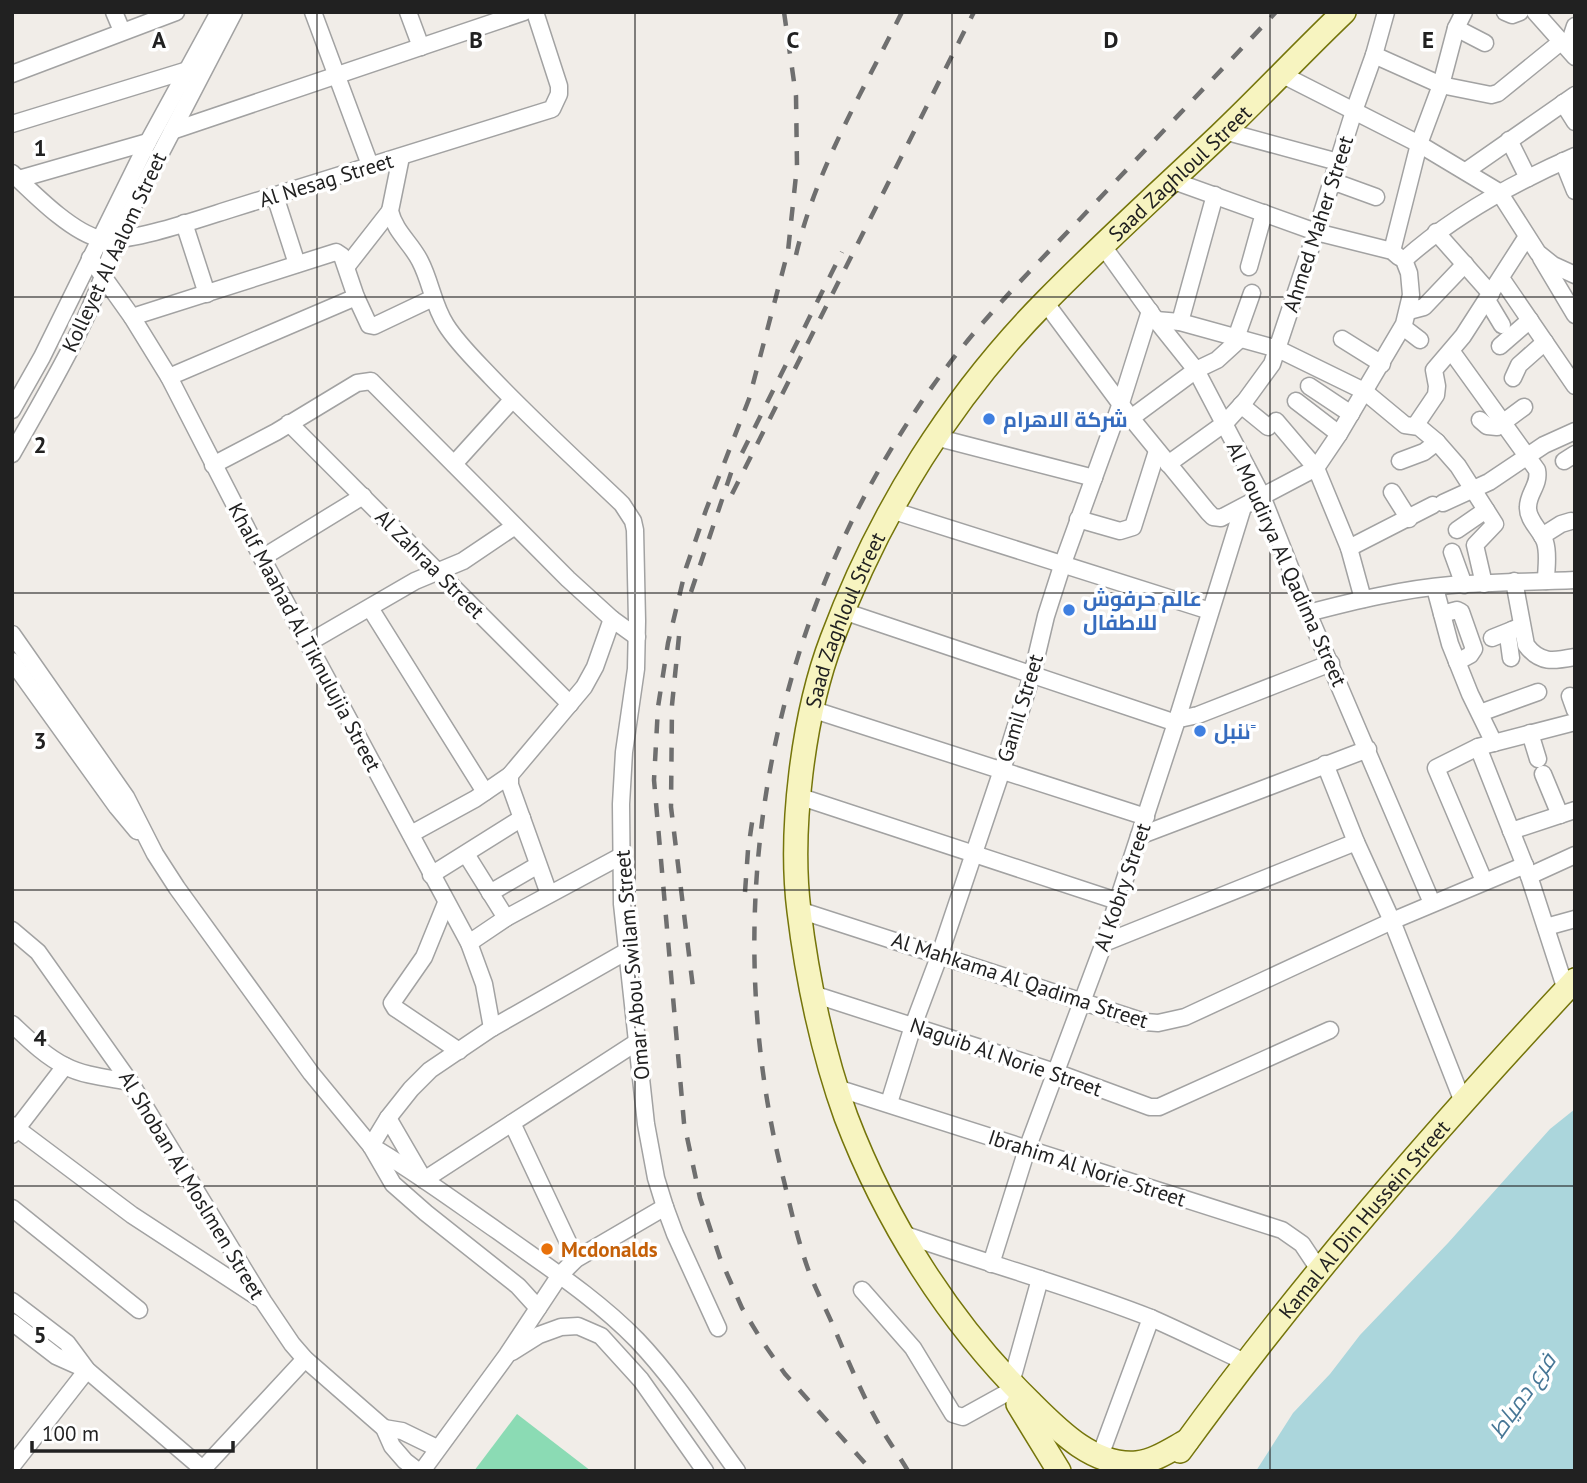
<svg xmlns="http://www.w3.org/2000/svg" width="1587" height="1483" font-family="'PT Sans',Cairo,sans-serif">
<rect width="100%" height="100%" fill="#f1ede8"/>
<path fill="#8bdbb4" d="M517,1414L591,1471H474Z"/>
<path fill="#abd6dc" d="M1575,1109V1471H1256L1293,1413L1330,1374L1360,1335L1448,1243L1550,1129Z"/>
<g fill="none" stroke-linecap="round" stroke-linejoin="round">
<g stroke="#a2a2a2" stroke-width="19">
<g id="minor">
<path d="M114,12L122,31"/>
<path d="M313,12L370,165"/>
<path d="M408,12L421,47"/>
<path d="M1505,12L1512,15L1520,12"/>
<path d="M1535,12L1575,57"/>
<path d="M1456,28L1485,43"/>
<path d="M1568,47L1575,26"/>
<path d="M1374,55L1441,85L1491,95L1498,93L1562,41"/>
<path d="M12,74L176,12"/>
<path d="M1281,74L1419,144L1499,192L1538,253L1553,265L1575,275"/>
<path d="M1563,103L1575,122"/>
<path d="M12,124L188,70"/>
<path d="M172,131L524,12"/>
<path d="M1224,131L1338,162"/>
<path d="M1509,140L1528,178"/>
<path d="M401,157L390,211C395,232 411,243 420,261C431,282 433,305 446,325C458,344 476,361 491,377C533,421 578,462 622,504L633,521L635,530L637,621L636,669L624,752L621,804L622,904L646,1124L656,1178L665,1207L675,1234L718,1328"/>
<path d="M1563,161L1575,191"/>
<path d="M1466,171L1575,95"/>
<path d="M12,173C33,193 72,233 101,239C128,244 202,218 231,209C338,176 445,143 552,109L559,94V86L535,12"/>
<path d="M19,179L148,142"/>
<path d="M1171,180L1316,232L1392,251L1399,257"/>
<path d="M1332,181L1376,197"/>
<path d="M275,196L297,264"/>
<path d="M184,223L207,294"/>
<path d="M1436,232L1491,294"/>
<path d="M1103,246L1156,320L1196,370L1262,496L1308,613L1432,903"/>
<path d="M1392,251L1419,144L1441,85L1456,28L1464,12"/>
<path d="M90,258L132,317L169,377L262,558L469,943L484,984L492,1028"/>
<path d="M1541,258L1575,315"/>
<path d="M1404,260C1454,215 1513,183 1575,156"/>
<path d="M347,266L390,211"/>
<path d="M1249,267L1264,213"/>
<path d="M1501,278L1575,386"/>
<path d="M1487,300L1502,325"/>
<path d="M1045,302L1131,418L1208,512L1213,517L1221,518L1316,468L1339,434L1404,324L1411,295L1409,273L1404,260"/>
<path d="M1409,311L1424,307L1465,264"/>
<path d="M132,317L336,252L342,256L356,297L369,325L374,326L433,298"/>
<path d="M1156,320L1180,322L1278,349L1364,391L1405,425L1419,427L1437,442L1458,466L1495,524L1475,545L1484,584"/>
<path d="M1180,322L1215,195"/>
<path d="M1403,327L1420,340"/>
<path d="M1236,338L1252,293"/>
<path d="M1342,339L1382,364"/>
<path d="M1500,346L1530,320"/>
<path d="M1452,352L1537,470C1540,485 1528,493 1528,507C1527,520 1541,530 1545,542C1549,554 1546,568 1546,581"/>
<path d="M169,377L356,297"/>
<path d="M1513,378L1519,365L1545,342"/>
<path d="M1309,386L1351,414"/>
<path d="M1296,401L1339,434"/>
<path d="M1241,405L1268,427"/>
<path d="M12,410L42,357L148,142L219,12"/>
<path d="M1131,418L1196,370L1217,360L1240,339"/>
<path d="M1480,420L1487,426L1497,427L1524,407"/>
<path d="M1276,421L1316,468L1349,548L1363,599"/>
<path d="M289,423L570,704"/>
<path d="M1415,426L1436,395L1437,386L1434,370L1463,336L1526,238"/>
<path d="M935,437L1094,478"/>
<path d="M12,454C51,385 93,316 115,241L234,12"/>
<path d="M1400,461L1424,452L1437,442"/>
<path d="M1564,461L1575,454"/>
<path d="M454,464L512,400"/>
<path d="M1168,464L1225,423L1245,401L1272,364L1316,232L1354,111L1374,55L1386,12"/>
<path d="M213,465L276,432L357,383L371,381L568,579L612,619L637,637"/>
<path d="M1392,492L1409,519"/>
<path d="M1443,503L1489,482L1544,445L1575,431"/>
<path d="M891,510L1210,611"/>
<path d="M1078,519L1120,531L1133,527L1157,451"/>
<path d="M1457,530L1486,510"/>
<path d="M1542,536L1561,524L1571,521"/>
<path d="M1349,548L1433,505"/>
<path d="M1452,552L1464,585"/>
<path d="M262,558L363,496"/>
<path d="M1514,581L1526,645C1540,664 1554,661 1575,657"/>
<path d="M1435,588L1450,644L1470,694L1494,743"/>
<path d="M370,608L485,792"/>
<path d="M843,611L1176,723"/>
<path d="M1308,613C1354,601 1403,589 1451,585C1492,582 1533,582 1575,580"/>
<path d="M1442,614L1457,610L1461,612L1474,649L1470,655L1457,662"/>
<path d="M12,634L126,797L155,854L177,888L311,1073L371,1146L393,1184L426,1213L518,1286L538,1308"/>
<path d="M1492,638L1512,630"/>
<path d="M308,643L415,581L463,561L515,526"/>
<path d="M1511,658L1508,636L1512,630L1521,626"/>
<path d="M12,661L117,807L137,831"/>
<path d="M1570,696L1575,710"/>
<path d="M811,709L1146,817"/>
<path d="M1480,713L1538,692"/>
<path d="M1178,716L1184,718L1198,715L1331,663"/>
<path d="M1530,733L1538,759"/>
<path d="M1478,747L1529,876L1566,990"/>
<path d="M1325,764L1356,842L1392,921L1463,1102"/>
<path d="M1543,774L1560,815"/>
<path d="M798,796L1117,901"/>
<path d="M1511,831L1575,810"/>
<path d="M411,834L475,799L510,775"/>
<path d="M1139,836L1368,749"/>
<path d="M466,854L506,918"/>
<path d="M431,875L522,818"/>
<path d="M1529,876L1575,855"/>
<path d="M1484,881L1436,768L1478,747L1575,722"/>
<path d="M490,893L538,865"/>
<path d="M549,894L510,785V775L584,687L595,667L612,619"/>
<path d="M446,903L424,957L392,1003L395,1008L459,1051"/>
<path d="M799,910L1145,1022L1158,1023L1185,1017L1392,921L1525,865"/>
<path d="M1546,927L1575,919"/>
<path d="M12,930L38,952L130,1082L263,1301L292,1344L305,1359L384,1428L392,1446L405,1461L418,1471"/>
<path d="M469,943L506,918L621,856"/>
<path d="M1104,943L1356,842"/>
<path d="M813,994L1055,1072L1150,1107H1159L1330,1030"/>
<path d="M12,1024C28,1039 45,1056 65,1066C84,1076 109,1078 130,1082"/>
<path d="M837,1088L1282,1230L1302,1244L1320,1271"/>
<path d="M889,1103L913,1026L940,954L1002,770L1032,675L1046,616L1063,563L1121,403L1150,311"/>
<path d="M388,1118L424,1180L637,1042"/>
<path d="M512,1123L576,1259"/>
<path d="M12,1125L132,1215L259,1298"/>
<path d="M12,1135L65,1066"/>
<path d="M371,1146C416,1172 457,1203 499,1232C546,1266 596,1298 637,1340C675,1380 705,1427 737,1471"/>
<path d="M371,1146L388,1118L411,1089L430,1070L492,1028L627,951"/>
<path d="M12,1208L139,1310"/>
<path d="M903,1234C985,1263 1070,1286 1151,1318C1183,1332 1215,1348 1247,1363"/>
<path d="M991,1264L1027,1149L1104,943L1176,723L1243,507"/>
<path d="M862,1290L913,1348L953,1414L963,1417L1010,1391"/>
<path d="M12,1301L67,1343L87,1370L205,1471"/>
<path d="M12,1322L56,1356L85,1369"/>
<path d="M512,1352L539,1335L561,1327L578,1326L601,1336L641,1380L705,1471"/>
<path d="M1011,1383L1040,1279"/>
<path d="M384,1428L402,1431L437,1448"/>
<path d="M1100,1456L1151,1318"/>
<path d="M12,1466L87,1370"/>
<path d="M201,1471L305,1359"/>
<path d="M422,1471L507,1355L560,1275L576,1259L665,1207"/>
</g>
</g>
<g stroke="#75750b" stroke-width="26">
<g id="secondary">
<path d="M1018,1404L1059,1471"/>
<path id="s1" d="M1187,1441C1172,1449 1155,1461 1137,1463C1093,1467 1057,1429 1029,1401C949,1322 886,1222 846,1117C823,1054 807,978 799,911C789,831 803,715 832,639C879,513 952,396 1047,300C1103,243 1162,190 1220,135C1262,95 1302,52 1344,12"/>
<path id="s2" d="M1180,1451C1300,1285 1435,1130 1575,980"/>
</g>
</g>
<use href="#minor" stroke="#fff" stroke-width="16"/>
<use href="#secondary" stroke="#f7f4c0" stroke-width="23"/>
<g stroke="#6f6f6f" stroke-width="4.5" stroke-dasharray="14 14" stroke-linecap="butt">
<path d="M784,12L796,96L797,166L788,251L749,399L706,510L686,568L668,643L658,707L654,780L684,1123L700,1198L720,1258L742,1308L762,1341L785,1374L872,1471"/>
<path d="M796,255C816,169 863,91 902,12"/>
<path d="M742,453L842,252"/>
<path d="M732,494L974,12"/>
<path d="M691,592L732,470"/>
<path d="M679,636L672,705L671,807L694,996"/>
<path d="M745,892L748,850L753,816"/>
<path d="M908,1471C898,1454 886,1438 877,1421C860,1390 846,1356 832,1323C824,1305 815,1288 808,1269C798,1241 791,1210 784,1181C714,906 769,610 937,380C979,322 1031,270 1081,218C1146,149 1211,81 1276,12"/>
</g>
</g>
<path fill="none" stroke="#212121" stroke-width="2" stroke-opacity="0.55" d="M317,12V1471M635,12V1471M952,12V1471M1270,12V1471M12,297H1575M12,593H1575M12,890H1575M12,1186H1575"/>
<g fill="#3f7fe0" stroke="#fff" stroke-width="2.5">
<circle cx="989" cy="419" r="7"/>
<circle cx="1069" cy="610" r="7"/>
<circle cx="1200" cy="731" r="7"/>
</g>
<circle fill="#e8710a" stroke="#fff" stroke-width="2.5" cx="547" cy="1249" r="7"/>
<g text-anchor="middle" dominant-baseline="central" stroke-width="7" stroke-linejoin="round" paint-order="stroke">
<g font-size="21" fill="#212121" stroke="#fff">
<text stroke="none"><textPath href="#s1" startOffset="1600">Saad Zaghloul Street</textPath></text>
<text transform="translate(326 180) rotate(-17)">Al Nesag Street</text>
<text transform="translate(1318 224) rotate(-72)">Ahmed Maher Street</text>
<text transform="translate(114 252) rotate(-65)">Kolleyet Al Aalom Street</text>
<text transform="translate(430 564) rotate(45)">Al Zahraa Street</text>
<text transform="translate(1287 564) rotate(66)">Al Moudirya Al Qadima Street</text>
<text stroke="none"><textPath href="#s1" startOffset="1034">Saad Zaghloul Street</textPath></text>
<text transform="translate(305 637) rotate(62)">Khalf Maahad Al Tiknulujia Street</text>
<text transform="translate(1020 708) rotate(-73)">Gamil Street</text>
<text transform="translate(1122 887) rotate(-71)">Al Kobry Street</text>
<text transform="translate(632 965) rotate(-95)">Omar Abou Swilam Street</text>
<text transform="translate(1020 980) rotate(18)">Al Mahkama Al Qadima Street</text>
<text transform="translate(1006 1057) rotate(19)">Naguib Al Norie Street</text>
<text transform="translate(1087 1168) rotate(18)">Ibrahim Al Norie Street</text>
<text transform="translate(192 1185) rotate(59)">Al Shoban Al Moslmen Street</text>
<text stroke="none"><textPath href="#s2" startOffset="296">Kamal Al Din Hussein Street</textPath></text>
</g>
<g font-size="21" font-weight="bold" fill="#366cbe" stroke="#fff" text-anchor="start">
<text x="1003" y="419">شركة الاهرام</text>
<text x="1083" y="598">عالم حرفوش<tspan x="1083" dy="24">للاطفال</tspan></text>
<text x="1214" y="731">لنبل ً</text>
</g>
<g font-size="21" font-weight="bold" fill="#c56008" stroke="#fff" text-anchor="start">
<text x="561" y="1249">Mcdonalds</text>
</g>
<g font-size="23" font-style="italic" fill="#477796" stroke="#fff">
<text transform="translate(1522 1395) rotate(-55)">فرع دمياط</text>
</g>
</g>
<g font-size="23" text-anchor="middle" font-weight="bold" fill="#212121" stroke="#fff" stroke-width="7" stroke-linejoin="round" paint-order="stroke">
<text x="159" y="48">A</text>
<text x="476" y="48">B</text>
<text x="793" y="48">C</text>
<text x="1111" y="48">D</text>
<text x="1428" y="48">E</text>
<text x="40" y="156">1</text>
<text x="40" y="453">2</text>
<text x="40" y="749">3</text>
<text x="40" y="1046">4</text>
<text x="40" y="1343">5</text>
</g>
<rect width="1587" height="1483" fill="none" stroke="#212121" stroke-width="28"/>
<path d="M32 1441v10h201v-10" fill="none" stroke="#212121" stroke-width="3.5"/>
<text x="42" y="1441" font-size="21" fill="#212121" stroke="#ffffff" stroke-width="5" paint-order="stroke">100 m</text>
</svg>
